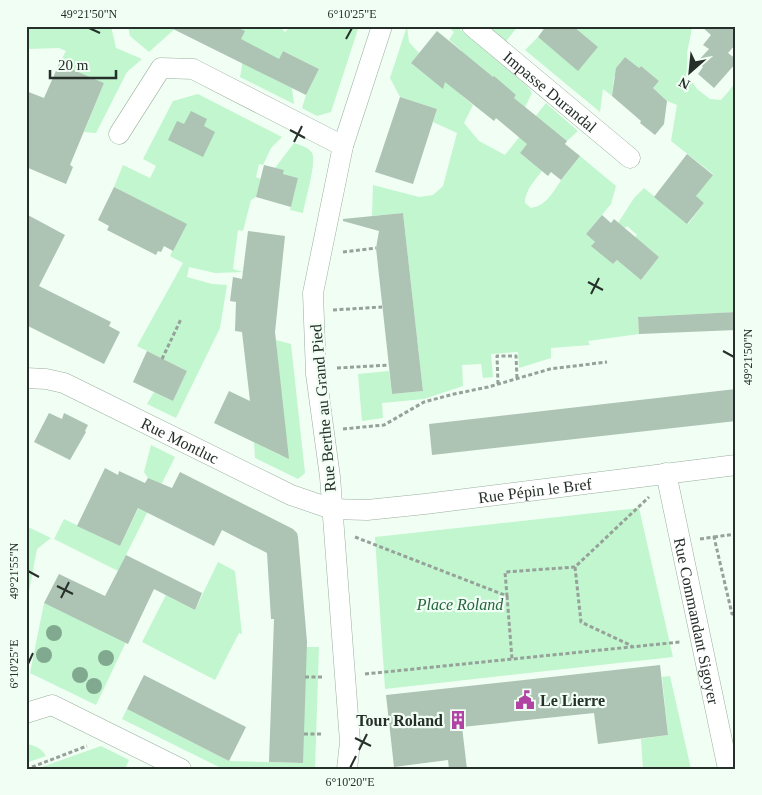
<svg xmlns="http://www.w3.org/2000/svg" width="762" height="795" font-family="'Times New Roman',serif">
<rect width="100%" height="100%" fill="#f1fef4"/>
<g fill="#c1f6cf">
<path d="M26,26H73L74,29L88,26H111L116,48L142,59L127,72L96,133L84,132L104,83L73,71V70L59,64L66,51L59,48L26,49Z"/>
<path d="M128,26H178L149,52L130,36Z"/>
<path d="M234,26H279L285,32L291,26H359L331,112L317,116L302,108L306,95L319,69L283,51L270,77L292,88L294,104L240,77C244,58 243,44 234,26Z"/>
<path d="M407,26L409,42L419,53L411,63L436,83L462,51L449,40L454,32L447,26H456L527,86L532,93L525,107L514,98L516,95L494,77H493L482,69L461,95L473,105L464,123L479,141L505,155L546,103L578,131L567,141L544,123L520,153L542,171C535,180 525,190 525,203L531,208C548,205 553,191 562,179C568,171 574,164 580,156L616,186L611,204L586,234L595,242L592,246L613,264L617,260L641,280L659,257L647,247L633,240L637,235L627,226L625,228L618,223L634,198L644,188L688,224L704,203L696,196L713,174L671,141L677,105L667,101L653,88L659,81L641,66L639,68L625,57L616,68L620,70L614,77L612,96L603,89L600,112L525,50L538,37L578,70L598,47L573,26H691L692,28L687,53L688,76L697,89L710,99L721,100L729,91L736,81V312L638,317L639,334L588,341L590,345L551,348V358L519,368L518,352L491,354L493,377L483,378L481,364L462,365L463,386L424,399L382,403L383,418L362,421L358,374L389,371L392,394L423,391L403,213L372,216L373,185L419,197L433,195L443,186L457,133L433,122L437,109L400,97L390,78Z"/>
<path d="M483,26H518L504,44Z"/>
<path d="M198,94L282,137L271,148L263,165L259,164L256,177L261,179L256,197L251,200L243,231L238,230L233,269L243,272L215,273L189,267L187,277L212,284L227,285L220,328L176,418L147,404L154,392L173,401L187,371L137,346L183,263L170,256L186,224L114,187L123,165L150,178L156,166L143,159L173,101Z"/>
<path d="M294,143C299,145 309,147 312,153C317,162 305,201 303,213L290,210L298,178L283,174L284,170L275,168Z"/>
<path d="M276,340L291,344L305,473L298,479L255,458L254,442L280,455H284Z"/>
<path d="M151,445L175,457L118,571L54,539L64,519L120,546L141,503L154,481L148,478L144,472Z"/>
<path d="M639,508L673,657L385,689L375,537Z"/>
<path d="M26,526L51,538L37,549L26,607Z"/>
<path d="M218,562L235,571L242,634L239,633L215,680L142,642L166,595L195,610Z"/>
<path d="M44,603L126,642L96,705L30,673Z"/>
<path d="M306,647H319L315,769H223L122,719L127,709L229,761L302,763Z"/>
<path d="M670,676L691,769H643L641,739L668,735L662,677Z"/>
<path d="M26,744C36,746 41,748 46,756L26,763Z"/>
<path d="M101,746L129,760L125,769H36Z"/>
</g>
<g fill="#adc3b3">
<path d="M167,26H234L245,31L241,39L279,59L283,51L319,69L306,95Z"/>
<path d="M546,26H573L598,47L578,71L538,37Z"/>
<path d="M701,26H736V44L728,53L736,59V63L714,88L698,74L703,67L697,62L709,49L703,45L711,35Z"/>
<path d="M437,31L493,77L494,76L516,95L514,98L567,141L565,144L580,156L561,180L551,172L548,176L520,153L527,144L496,118L494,121L445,82L443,89L411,63Z"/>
<path d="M625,57L639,68L641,66L659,81L653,88L667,101L664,124L655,135L640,123L641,121L612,96L616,68Z"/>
<path d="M59,64L104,83L70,165L73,167L66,184L26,167V91L44,98Z"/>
<path d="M400,97L437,109L413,184L375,172Z"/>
<path d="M191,111L207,119L204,126L215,132L203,157L168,140L177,121L184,124Z"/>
<path d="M687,154L713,175L696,196L704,203L687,224L654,197Z"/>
<path d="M264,165L284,170L283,174L298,178L291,207L256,197Z"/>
<path d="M114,187L187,224L173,251L164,246L161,252L158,251L156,255L107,230L109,226L98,220Z"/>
<path d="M403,213L423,391L392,394L376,248L379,231L343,221V219Z"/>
<path d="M26,214L65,235L39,286L111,322L109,326L120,332L104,364L26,325Z"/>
<path d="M602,215L611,223L614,219L659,257L641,280L617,260L613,264L591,246L595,242L586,234Z"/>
<path d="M248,231L285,236L275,332L289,459L214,423L229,391L250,401L242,332L235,331L236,302L230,301L233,277L242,279Z"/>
<path d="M736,312V330L639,334L638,317Z"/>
<path d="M147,351L187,371L173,401L133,382Z"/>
<path d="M736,389V421L432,455L429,424Z"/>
<path d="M49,413L62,419L64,413L88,425L85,431L86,432L70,460L34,442Z"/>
<path d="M105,468L118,475L119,471L145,483L148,478L172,488L180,472L293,529L297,533L298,537L307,642L303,763L269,762L274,619H271L267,553L222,530L214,546L138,508L120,546L77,526Z"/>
<path d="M126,555L202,593L195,610L154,589L128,644L44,603L59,574L105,596Z"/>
<path d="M660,665L668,735L598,744L594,713L462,727L467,769H449L448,760L394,767L386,695Z"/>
<path d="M144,675L246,727L229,761L127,709Z"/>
</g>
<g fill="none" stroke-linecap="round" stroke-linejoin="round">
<g stroke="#9aaf9f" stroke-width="21">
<g id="street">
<path id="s1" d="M472,26L630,158"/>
<path d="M119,134L161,68L193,69L343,146"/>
<path id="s2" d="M26,378L46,379L64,383L291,495L332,509L367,510L425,504L736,465"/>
<path id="s3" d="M666,473L728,769"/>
<path d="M26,713L52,705L181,769"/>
<path d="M347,769L350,742L330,477L316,374L313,293L343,146L382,26"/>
</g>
</g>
<g stroke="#96a199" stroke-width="3" stroke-dasharray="4 2.5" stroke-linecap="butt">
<path d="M343,252L376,248"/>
<path d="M333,310L382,307"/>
<path d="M162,359L181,319"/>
<path d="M337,368L389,365"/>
<path d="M498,384L497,356H516L517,378"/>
<path d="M343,429L384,425L424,402L454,394L488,387L550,369L607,362"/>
<path d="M355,537L507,596L505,572L575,567L649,497"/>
<path d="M714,537L736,534"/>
<path d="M700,539L714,537L732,614H736"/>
<path d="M575,567L581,622L632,646"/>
<path d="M507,596L512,659"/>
<path d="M365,674L680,642"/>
<path d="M305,677H323"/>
<path d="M304,734H321"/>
<path d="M32,767L87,746"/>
</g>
<use href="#street" stroke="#fff" stroke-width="20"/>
</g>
<g fill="#81a98f">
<circle cx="54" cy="633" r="8"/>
<circle cx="44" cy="655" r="8"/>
<circle cx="106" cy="658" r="8"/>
<circle cx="80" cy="675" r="8"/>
<circle cx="94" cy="686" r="8"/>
</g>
<path fill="none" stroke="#262f29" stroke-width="2" d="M89,28L100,33M346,39L352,28M290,130L305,138M294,142L302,126M588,282L603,290M591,294L599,278M723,351L734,357M28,571L39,577M57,586L73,594M61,598L69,582M28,664L33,653M355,738L371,746M359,750L367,734M350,768L356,756"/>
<defs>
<g id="civic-bare" transform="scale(1.5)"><path d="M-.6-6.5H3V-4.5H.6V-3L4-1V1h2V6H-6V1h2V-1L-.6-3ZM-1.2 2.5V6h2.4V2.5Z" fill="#b144a3" stroke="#f1fef4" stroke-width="2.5" paint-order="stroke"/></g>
<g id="building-bare" transform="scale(1.5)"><path d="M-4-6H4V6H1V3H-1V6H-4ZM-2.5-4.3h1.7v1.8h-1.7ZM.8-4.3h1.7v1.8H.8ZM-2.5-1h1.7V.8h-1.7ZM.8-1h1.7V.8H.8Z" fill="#b144a3" stroke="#f1fef4" stroke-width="2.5" paint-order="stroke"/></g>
</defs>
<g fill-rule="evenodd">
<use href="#civic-bare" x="525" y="700"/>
<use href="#building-bare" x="458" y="720"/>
</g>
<g text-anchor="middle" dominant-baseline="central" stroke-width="4.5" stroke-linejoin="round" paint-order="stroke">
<g font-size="16" fill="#262f29" stroke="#f1fef4">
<text stroke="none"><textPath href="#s1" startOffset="102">Impasse Durandal</textPath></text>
<text transform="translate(323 408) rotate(-95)">Rue Berthe au Grand Pied</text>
<text stroke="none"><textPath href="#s2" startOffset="168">Rue Montluc</textPath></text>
<text stroke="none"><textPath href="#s2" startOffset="539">Rue Pépin le Bref</textPath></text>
<text stroke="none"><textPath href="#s3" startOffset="151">Rue Commandant Sigoyer</textPath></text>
</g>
<g font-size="16" font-style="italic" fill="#25643d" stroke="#f1fef4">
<text x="460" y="604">Place Roland</text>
</g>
<g font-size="16" font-weight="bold" fill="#262f29" stroke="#f1fef4" text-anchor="start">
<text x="540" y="700">Le Lierre</text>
<text x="443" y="720" text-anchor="end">Tour Roland</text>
</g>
</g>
<rect width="762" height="795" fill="none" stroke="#f1fef4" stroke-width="55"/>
<g transform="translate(690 72) rotate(207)" stroke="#f1fef4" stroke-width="4" paint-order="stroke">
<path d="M0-4L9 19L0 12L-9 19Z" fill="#262f29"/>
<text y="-8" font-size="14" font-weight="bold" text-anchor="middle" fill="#262f29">N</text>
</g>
<path d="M50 70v8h66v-8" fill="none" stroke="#262f29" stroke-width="2.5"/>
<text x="58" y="70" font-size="15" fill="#262f29" stroke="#f1fef4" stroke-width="4" paint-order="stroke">20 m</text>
<rect x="28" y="28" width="706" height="740" fill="none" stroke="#262f29" stroke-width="2"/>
<g font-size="12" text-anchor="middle" fill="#262f29">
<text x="89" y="18">49°21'50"N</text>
<text x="352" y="18">6°10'25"E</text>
<text transform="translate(748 357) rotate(-90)" y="4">49°21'50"N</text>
<text transform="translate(14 571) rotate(-90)" y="4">49°21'55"N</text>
<text transform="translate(14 664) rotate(-90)" y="4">6°10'25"E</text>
<text x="350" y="786">6°10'20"E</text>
</g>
</svg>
